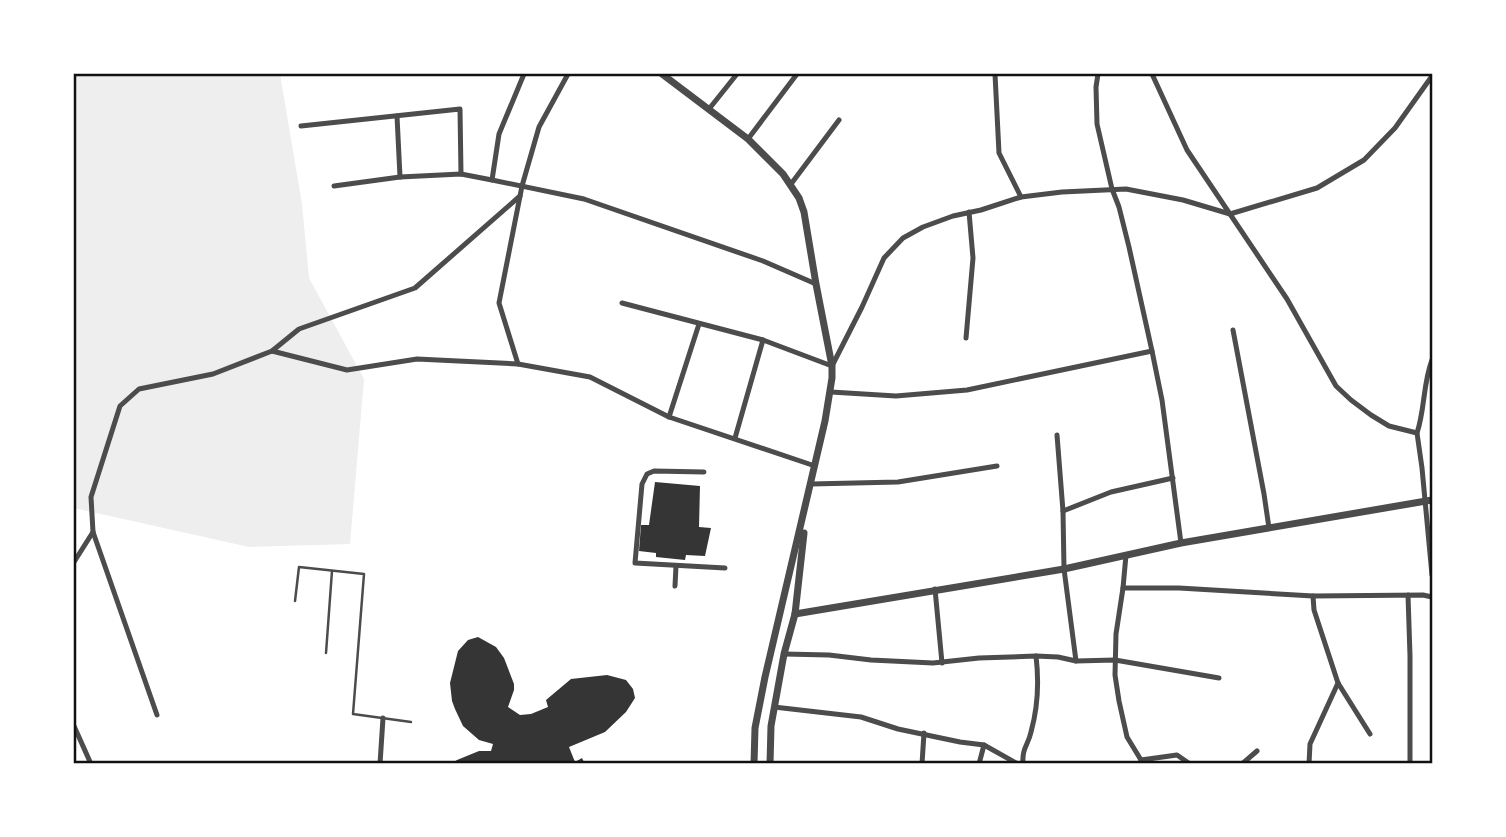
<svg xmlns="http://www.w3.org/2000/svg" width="1506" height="837" font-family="'Varela Round',sans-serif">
<rect width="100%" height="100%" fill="#fff"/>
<path fill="#eee" d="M74,74H280L302,204L309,278L364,379L350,544L249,547L74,508Z"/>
<g fill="#353535">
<path d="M655,482L700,486L699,527L711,528L705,556L686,555L685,560L656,557V553L639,551L641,525H649Z"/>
<path d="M478,637L496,647L504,658L514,684V690L508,707L520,715L531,714L548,707L546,700L571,679L607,675L626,680L633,689L635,698L626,712L605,732L569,747L575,762L582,758L585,764H451L457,760L479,751H491L493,744L479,740L463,726L455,709L452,701L450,683L458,651L468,640Z"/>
</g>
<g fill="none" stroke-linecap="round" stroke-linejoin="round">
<g stroke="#4c4c4c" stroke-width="2.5">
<path d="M295,601L299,567L364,574L353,714L411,722"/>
<path d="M326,653L332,571"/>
</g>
<g stroke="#4c4c4c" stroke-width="5">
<path d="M995,74L999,153L1021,197"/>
<path d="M1098,74L1096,87L1097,124L1112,189L1119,207L1129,247L1152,351L1162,400L1181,543"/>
<path d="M1152,74L1187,150L1287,299L1336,386L1351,400L1371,415L1389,426L1417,433L1422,468L1432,575"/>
<path d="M709,109L737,74"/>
<path d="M397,116L400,177"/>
<path d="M301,126L460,109L461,174"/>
<path d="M748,139L797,74"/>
<path d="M492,180L499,134L524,74"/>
<path d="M791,184L839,120"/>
<path d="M334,186L400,177L461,174L492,180L584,199L763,261L816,284"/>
<path d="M622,303L763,340L832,366L862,307L884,258L903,238L923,227L953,216L981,210L1021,197L1062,192L1126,189L1183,200L1230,214L1317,188L1364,160L1395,128L1432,76"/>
<path d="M1233,330L1264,494L1269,528"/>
<path d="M966,338L973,258L969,212"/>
<path d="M272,351L347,370L417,359L518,364L590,377L669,417L815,466"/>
<path d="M518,364L499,303L522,186L539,127L568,74"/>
<path d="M831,392L896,396L967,390L1152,351"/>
<path d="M669,417L699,324"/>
<path d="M1417,433C1425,409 1423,383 1432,360"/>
<path d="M1057,435L1063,511L1064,569L1076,661"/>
<path d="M735,438L763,340"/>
<path d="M704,472L654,471L647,474L642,484L635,563L725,568"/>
<path d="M811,484L898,482L997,466"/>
<path d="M1063,511L1111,492L1173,478"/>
<path d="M1126,555L1123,588L1116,634L1115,675L1119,701L1127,737L1141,760V764"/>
<path d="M74,562L93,532"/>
<path d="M675,586L676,566"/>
<path d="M1123,588H1179L1313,596L1423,595L1432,597"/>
<path d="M935,589L942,663"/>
<path d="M1408,595L1410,656V764"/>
<path d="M1313,596L1314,610L1338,683L1370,734"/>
<path d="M784,654L829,655L871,660L933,663L979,658L1036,656L1058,657L1076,661L1115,660L1219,678"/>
<path d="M774,707L861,717L898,729L960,742L984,745L1018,764"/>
<path d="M157,715L93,532L91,497L120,406L139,389L213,374L272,351L299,329L415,288L520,196"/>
<path d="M74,726L91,764"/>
<path d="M1141,760L1177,755L1190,764"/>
<path d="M380,764L383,718"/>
<path d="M922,764L924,733"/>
<path d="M979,764L984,745"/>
<path d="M1023,764C1022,747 1028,746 1031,732C1038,707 1039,681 1036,656"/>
<path d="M1242,764L1257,751"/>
<path d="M1309,764L1310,744L1338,683"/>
</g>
<g stroke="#4c4c4c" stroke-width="7">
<path d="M662,74L748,139L783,174L799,198L804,212L816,284L832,366V378L825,421L765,677L755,728L754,764"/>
<path d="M795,614L1064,569L1181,543L1432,500"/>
<path d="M770,764L771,726L784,654L795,614L804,533"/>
</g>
</g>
<rect width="1506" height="837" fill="none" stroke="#ffffff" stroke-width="150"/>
<rect x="75" y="75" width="1356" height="687" fill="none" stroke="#111" stroke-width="2.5"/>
</svg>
